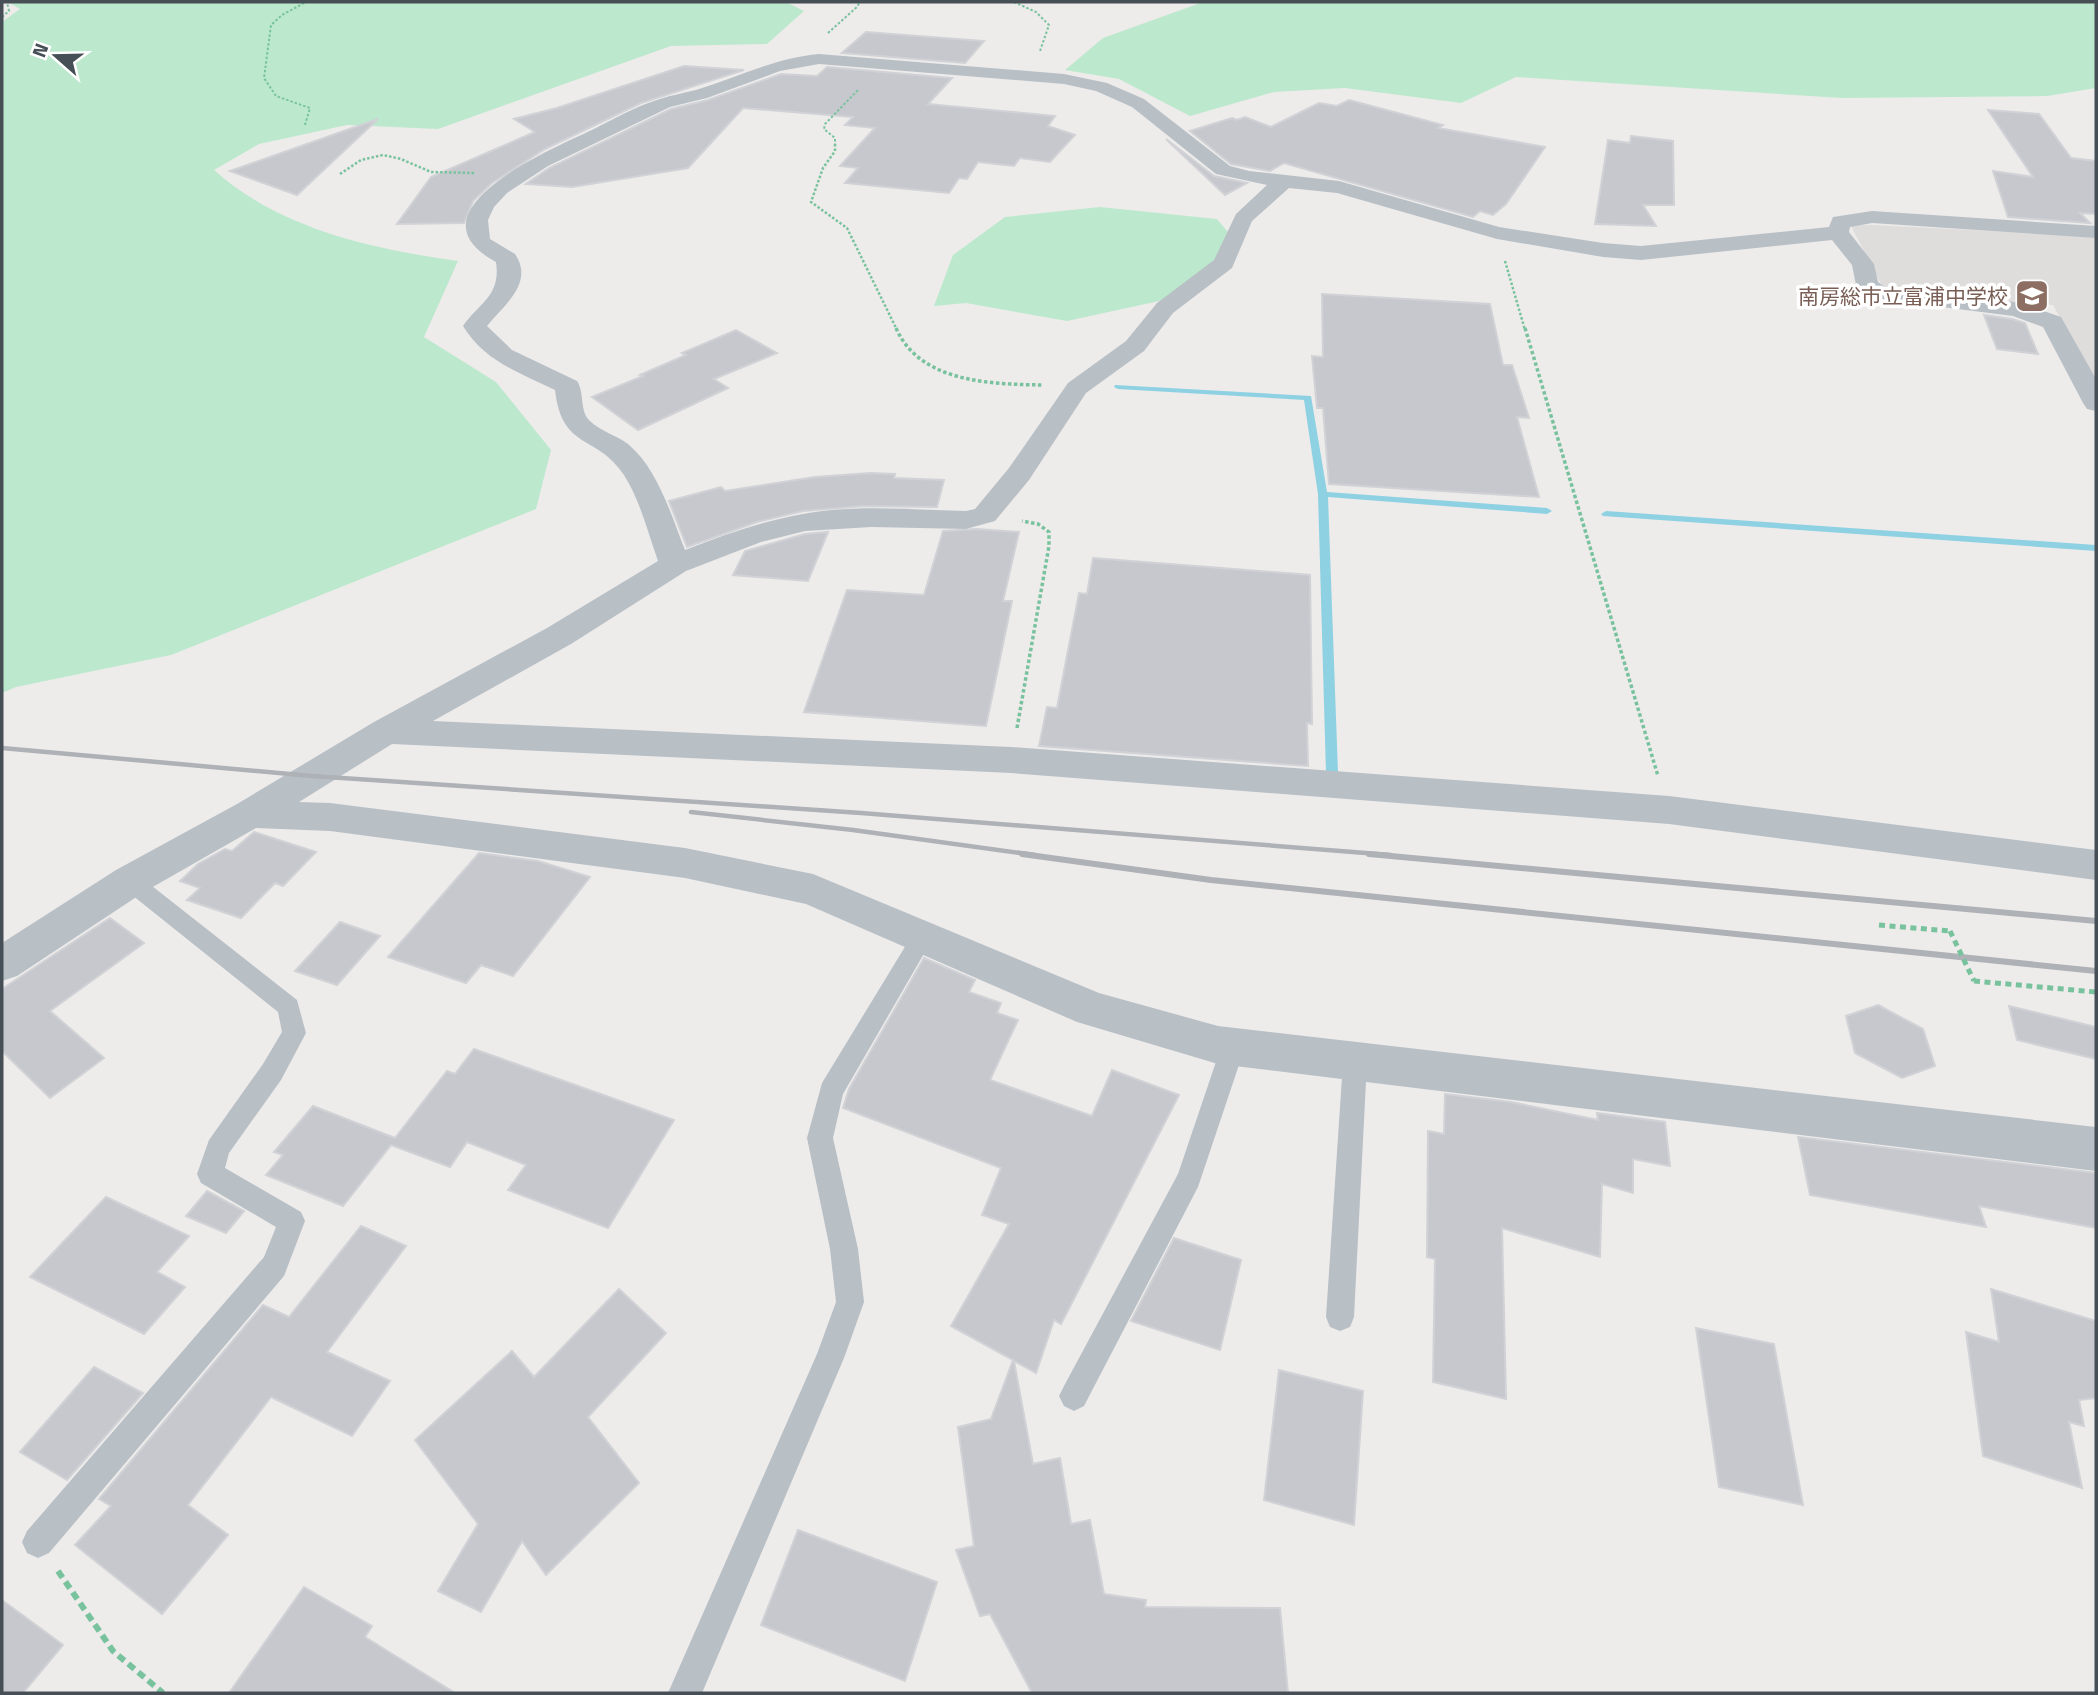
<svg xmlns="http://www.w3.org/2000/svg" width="2098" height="1695" font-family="'Titillium Web','Noto Sans JP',sans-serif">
<rect width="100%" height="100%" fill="#eeebeb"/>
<path fill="#dfdcdc" d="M1850,224L2096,236V382L2053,305L1883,288Z"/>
<g fill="#bce9cd">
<path d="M8,2H786L804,11L767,44L671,46L438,129L347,125L259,144L214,170C280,229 372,249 458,261L424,337L496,382L551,450L536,509L171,655L16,687L2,693V22L20,9Z"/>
<path d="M1203,2H2096V88L2047,96L1842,98L1516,77L1461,103L1345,88L1274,92L1190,116L1119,79L1065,70L1103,38Z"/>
<path d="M1100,207L1217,219L1239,245L1187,295L1067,321L966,303L934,306L953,255L1005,217Z"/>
</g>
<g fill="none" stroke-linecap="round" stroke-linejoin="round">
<g fill="#8dd1e2" fill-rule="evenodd">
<path d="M1115,385L1311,396L1327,492L1547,508L1552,511L1547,514L1328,497L1338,773L1332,777L1326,773L1318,494L1304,400L1118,389L1114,387Z"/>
<path d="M1606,511L2096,545V551L1603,516L1601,514Z"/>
</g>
</g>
<g fill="#c6c8ce" stroke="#d0d2d6" stroke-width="2">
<path d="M866,32L984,41L965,63L842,53Z"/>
<path d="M684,66L744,70L641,103L545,149L492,183L473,201L464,223L397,224L431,177L535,132L514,119L557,108Z"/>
<path d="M827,67L952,78L928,104L1055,116L1048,126L1075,135L1050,162L1020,158L1014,166L978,162L967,179L959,178L949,193L845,183L858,168L840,166L875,128L845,125L853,117L743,108L688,168L572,187L526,184L549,168L671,109L708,100L781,74L817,76Z"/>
<path d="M1349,100L1443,125L1438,128L1545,147L1506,204L1493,215L1480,211L1473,217L1284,163L1270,171L1231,164L1190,131L1232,118L1237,120L1245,117L1271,127L1319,103L1337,106Z"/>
<path d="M1988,110L2039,114L2071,158L2096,161V214L2080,213L2090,223L2008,217L1993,171L2033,177Z"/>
<path d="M378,119L297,195L230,171Z"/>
<path d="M1631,136L1673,141L1674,205H1643L1656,226L1595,224L1608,140L1630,143Z"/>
<path d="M1166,139L1214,176L1247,183L1225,195Z"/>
<path d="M1322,294L1490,304L1503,365H1512L1529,418L1517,417L1539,497L1329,484L1323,408H1317L1312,356L1323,357Z"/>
<path d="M1984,315L2012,319L2025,323L2038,354L1997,349Z"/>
<path d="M736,330L777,353L714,379L728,388L638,430L592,397L643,376L640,375L686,355L682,353Z"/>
<path d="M870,473L895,474L894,478L944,480L937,507L864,506L803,511L757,522L687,547L669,501L721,487L725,491L815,477Z"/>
<path d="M977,529L1019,532L1003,601H1012L986,726L804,712L847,590L924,595L943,531Z"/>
<path d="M828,532L808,581L733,575L745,551L805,534Z"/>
<path d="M1093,558L1310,575L1312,724L1307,723L1308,766L1039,746L1047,707L1057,708L1079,593L1087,594Z"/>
<path d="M254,832L316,852L283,886L275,883L241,918L187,900L200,888L180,881L198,864L225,849L232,851Z"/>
<path d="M479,853L538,861L590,877L513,976L481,965L466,983L388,957Z"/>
<path d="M110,918L144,943L50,1011L104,1058L50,1098L2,1051V989Z"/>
<path d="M340,922L380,936L337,985L295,971Z"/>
<path d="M924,958L975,980L969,992L1001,1003L997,1013L1018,1020L990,1080L1092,1116L1112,1070L1179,1095L1061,1324L1054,1320L1036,1373L1014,1361L1033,1464L1060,1458L1071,1524L1090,1520L1104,1594L1146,1600L1145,1607L1280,1608L1288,1693H1032L990,1614L980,1616L956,1550L974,1546L958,1427L991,1419L1013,1360L951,1326L1009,1224L982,1215L1001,1168L843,1108L849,1089Z"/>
<path d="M1878,1005L1923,1029L1935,1066L1902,1078L1855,1053L1846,1016Z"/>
<path d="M2009,1006L2096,1027V1059L2017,1040Z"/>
<path d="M474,1049L674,1120L608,1228L508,1190L526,1165L467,1142L450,1167L391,1145L343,1206L266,1175L283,1155L274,1152L313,1106L395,1138L447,1071L455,1074Z"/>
<path d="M1445,1094L1511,1102L1598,1120L1597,1113L1665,1122L1670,1166L1633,1159V1193L1602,1184L1600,1257L1502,1228L1506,1399L1433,1382L1435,1259L1427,1257L1428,1131L1444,1134Z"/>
<path d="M1798,1137L2096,1173V1228L1979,1206L1986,1227L1810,1195Z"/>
<path d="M207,1191L244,1211L226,1233L186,1216Z"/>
<path d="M106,1197L189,1236L157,1272L185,1287L144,1334L30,1277Z"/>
<path d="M361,1226L406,1246L327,1352L390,1381L352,1436L271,1397L188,1505L228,1535L162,1614L75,1545L111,1506L99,1499L263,1305L289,1317Z"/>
<path d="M1174,1238L1241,1260L1220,1350L1131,1321Z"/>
<path d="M619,1289L666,1333L588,1417L639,1483L546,1575L522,1541L481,1612L438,1591L478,1524L415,1440L512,1351L534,1377Z"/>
<path d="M1991,1289L2096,1321V1398L2079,1400L2084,1426L2069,1422L2082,1488L1983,1456L1966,1332L1999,1342Z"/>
<path d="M1696,1328L1774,1344L1803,1505L1719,1487Z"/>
<path d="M94,1367L143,1393L67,1480L20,1452Z"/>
<path d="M1279,1370L1363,1391L1354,1525L1264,1500Z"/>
<path d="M798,1530L937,1582L905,1681L761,1625Z"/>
<path d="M304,1587L372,1626L365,1637L455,1693H229Z"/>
<path d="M2,1600L63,1645L23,1693H2Z"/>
</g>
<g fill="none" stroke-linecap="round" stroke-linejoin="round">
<g stroke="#78c39d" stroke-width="2" stroke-dasharray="2.5 2" stroke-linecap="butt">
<path d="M1014,2L1036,12L1049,25L1040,51"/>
<path d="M2,17L9,11L7,2"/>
<path d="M828,33L858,6L859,2"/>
<path d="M305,125L310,108L276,96L264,78L271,25L282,15L306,2"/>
<path d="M835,146V138L824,129L825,124L859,89"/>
</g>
<g stroke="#78c39d" stroke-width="2.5" stroke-dasharray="2.5 2" stroke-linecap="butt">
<path d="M835,144V151L823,168L811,202L847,228L897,330"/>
<path d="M340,174L361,160L383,155L401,159L431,172L475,173"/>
<path d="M1505,261L1525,330"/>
</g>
<g stroke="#78c39d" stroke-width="3.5" stroke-dasharray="3.5 2.5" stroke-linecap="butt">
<path d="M896,328C920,383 991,384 1042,385"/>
<path d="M1525,328L1658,776"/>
<path d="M1017,728L1049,546V532L1038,524L1022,521"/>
</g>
<g stroke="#78c39d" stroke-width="5" stroke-dasharray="6 4.5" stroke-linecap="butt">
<path d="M1879,925L1950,931"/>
<path d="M1974,981L2096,992"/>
</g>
<path stroke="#78c39d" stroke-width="6" stroke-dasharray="8 5" stroke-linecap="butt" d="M58,1571L113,1651L163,1693"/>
<g fill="#b8c0c6" fill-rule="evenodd">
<path d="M130,873L138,875L297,1000L306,1033L281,1080L229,1153L225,1168L301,1212L305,1221L284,1276L49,1553L38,1558L27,1553L22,1542L27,1531L264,1257L276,1227L201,1183L197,1174L209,1140L263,1064L282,1032L278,1012L122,887L119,881L122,875Z"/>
<path d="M922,929L930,932L933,938L843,1094L833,1138L858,1249L864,1302L844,1358L702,1693H668L817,1354L836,1302L830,1249L807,1138L822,1083L914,932Z"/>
<path d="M1233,1036L1241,1040L1245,1047L1198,1187L1084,1406L1074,1411L1064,1406L1059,1396L1064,1386L1178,1174L1221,1047L1225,1040Z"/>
<path d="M1355,1051L1364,1054L1367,1062L1354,1317L1350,1327L1340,1331L1330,1327L1326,1317L1343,1062L1346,1054Z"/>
</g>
<path fill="#b8c0c6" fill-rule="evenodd" d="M819,54L1064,74L1107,83L1144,99L1230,166L1249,171L1339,181L1499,227L1603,243L1641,246L1829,227L1833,217L1872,211L2096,226V238L1872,223L1850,227L1849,232L1874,264L1878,282L1885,287L2017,302L2061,317L2096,379V411L2087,409L2083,403L2043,327L2013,316L1871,298L1856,285L1852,265L1832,240L1641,260L1603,257L1497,239L1337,193L1289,188L1252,221L1232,268L1173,313L1144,351L1086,393L1029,480L995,521L966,529L871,527L805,531L761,542L686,571L571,644L433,721L1011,747L1669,796L2096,850V880L1669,824L1011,773L392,744L299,802L330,803L685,848L813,874L1099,993L1218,1026L2096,1127V1171L1218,1064L1077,1022L806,904L685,878L330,831L256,828L144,892L17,976L2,981V943L116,870L237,804L374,722L547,628L658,561C648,533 640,500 624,475C596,433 562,451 555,390C519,372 485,362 463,326C480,302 501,296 496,262C403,212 551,149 592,130C614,119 636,106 660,99C672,95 684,93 696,90C738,77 775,58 819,54ZM819,64L1064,84L1096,91L1132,107L1216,174L1267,185L1236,214L1214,260L1157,303L1126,341L1068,383L1009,468L975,509L966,511C913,510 856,504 803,514C762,521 724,535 685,550C671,515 658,469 628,444C616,435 600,431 590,421C579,411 585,393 577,381L512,350L487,326C503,306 535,283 515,254L490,239L488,220L494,207L507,193L548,166L670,107L707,98L780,71Z"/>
<g stroke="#aeb1b5" stroke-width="4.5">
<path d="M2,748L312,776L861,813L1391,855"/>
<path d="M691,812L853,830L1035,855"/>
</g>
<g stroke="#aeb1b5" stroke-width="6">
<path d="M1022,854L1211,880L2096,971"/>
<path d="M1369,854L2096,921"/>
</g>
<path stroke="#78c39d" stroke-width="5" stroke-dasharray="6 4.5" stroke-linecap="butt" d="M1950,931L1974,981"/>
</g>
<defs>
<g id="school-square" transform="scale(1.75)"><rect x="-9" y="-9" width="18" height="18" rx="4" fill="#8d6e63" stroke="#fff"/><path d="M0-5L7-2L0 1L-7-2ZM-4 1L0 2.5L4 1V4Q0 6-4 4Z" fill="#fff"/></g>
</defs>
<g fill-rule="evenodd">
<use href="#school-square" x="2032" y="296"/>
</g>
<g text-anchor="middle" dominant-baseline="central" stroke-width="7" stroke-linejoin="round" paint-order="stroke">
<g font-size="21" fill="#785e54" stroke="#fff" text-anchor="end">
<text x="2008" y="296">南房総市立富浦中学校</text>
</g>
</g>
<rect width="2098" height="1695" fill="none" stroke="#464f56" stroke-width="7"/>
<g transform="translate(56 56) rotate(290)" stroke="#ffffff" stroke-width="5" paint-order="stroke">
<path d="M0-5L12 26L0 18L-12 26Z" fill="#464f56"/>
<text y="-10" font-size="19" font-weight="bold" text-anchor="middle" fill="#464f56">N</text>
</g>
</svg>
